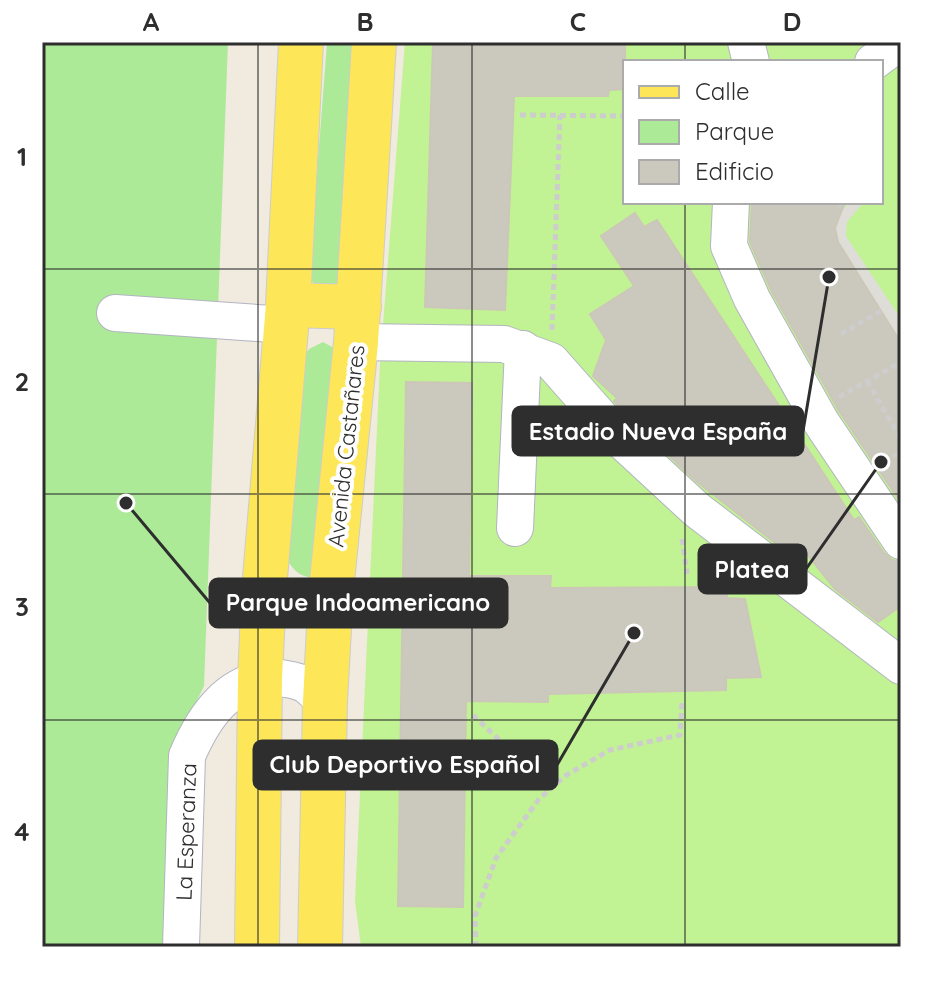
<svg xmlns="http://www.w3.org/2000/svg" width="943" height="989" font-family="Quicksand,sans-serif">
<rect width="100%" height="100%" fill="#f0eadf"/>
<g fill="#acea98">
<path d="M42,42H228L204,686L174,748L166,947H42Z"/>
<path d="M327,42H366L342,283L330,291L317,286L309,279Z"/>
<path d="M323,342L334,348L318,577C300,579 293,570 285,556L301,360L309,349Z"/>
</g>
<path fill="#c1f293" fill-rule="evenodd" d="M405,42H901V947H361L355,901L380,364ZM625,62H881V202H625Z"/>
<path fill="#dfddd7" d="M850,202H864L847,222L846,236L901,319V343L838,242L835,228L841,211Z"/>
<g fill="#cbc8bd" stroke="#ccc7b8" stroke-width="2">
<path d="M433,42H625V89L609,90L608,96H514L505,310L425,307Z"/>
<path d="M752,202H845L835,228L838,242L901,343V503L839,411L771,290L750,242Z"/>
<path d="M635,213L644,227L657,220L854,520L859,517L884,553L892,560L901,562V606L878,622L835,589L798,543L788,553L696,481L633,422L614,401L617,398L593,376L606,340L590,314L634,286L601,236Z"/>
<path d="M406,382L472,383L469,576H551L550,588L727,587V598L745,599L761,677L726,678V690L548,694V702L466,701L463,907L398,906Z"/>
</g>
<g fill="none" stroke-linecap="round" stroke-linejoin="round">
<g stroke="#b3b4c2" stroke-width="38">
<g id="minor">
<path d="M746,42L751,62"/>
<path d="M873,62L900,42"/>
<path d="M731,202L729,246L752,299L821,422L901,541"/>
<path d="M115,313L286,325"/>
<path d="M356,342L504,344L551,361L618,437L697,510L901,666"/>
<path d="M515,528L523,349"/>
<path d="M181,947L187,756C204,716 229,679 276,678C285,678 299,681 306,685C313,690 319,697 325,702"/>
</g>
</g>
<g stroke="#cdcdcd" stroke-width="46">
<g id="major">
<path d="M288,305L359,307"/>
<path d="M257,947L260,678L264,590L288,305L301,42"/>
<path d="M320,947L325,702L331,591L356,342L374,42"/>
</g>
</g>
<g stroke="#cdcdcd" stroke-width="5" stroke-dasharray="6 4" stroke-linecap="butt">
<path d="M624,100L625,110"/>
<path d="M520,115L625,116"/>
<path d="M837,202L844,208"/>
<path d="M552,330L560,115"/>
<path d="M841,334L881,311"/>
<path d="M867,381L901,439"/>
<path d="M839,397L901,362"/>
<path d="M885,462L901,452"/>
<path d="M682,539L687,574"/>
<path d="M473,715L551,789"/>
<path d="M476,947L475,916L496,858L539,799L565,776L610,750L680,735L682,702"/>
</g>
<use href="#minor" stroke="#fff" stroke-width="36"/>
<use href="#major" stroke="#fde657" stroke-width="44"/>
</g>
<path fill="none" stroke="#2e2e2e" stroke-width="2" stroke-opacity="0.55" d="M258,42V947M472,42V947M685,42V62M685,202V947M42,269H901M42,494H901M42,720H901"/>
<g text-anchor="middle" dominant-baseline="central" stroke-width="8" stroke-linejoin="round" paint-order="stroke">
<g font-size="22" fill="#2e2e2e" stroke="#fff">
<text transform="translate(346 446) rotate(-84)">Avenida Castañares</text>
<text transform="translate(186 832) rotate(-88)">La Esperanza</text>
</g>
</g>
<path fill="none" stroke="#2e2e2e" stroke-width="3" d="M829 277L803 431M881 462L806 569M126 503L210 603M634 633L557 765"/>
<g fill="#2e2e2e" stroke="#fff" stroke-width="3">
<circle cx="829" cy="277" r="8"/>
<circle cx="881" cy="462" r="8"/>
<circle cx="126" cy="503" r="8"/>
<circle cx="634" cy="633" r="8"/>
</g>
<g fill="#2e2e2e" stroke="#2e2e2e" stroke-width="3">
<rect x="513" y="407" width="290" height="48" rx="8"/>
<rect x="699" y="545" width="107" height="48" rx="8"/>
<rect x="210" y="579" width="297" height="48" rx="8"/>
<rect x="254" y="741" width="303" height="48" rx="8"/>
</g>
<g font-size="24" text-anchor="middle" font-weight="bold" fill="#fff">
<text x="658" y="440">Estadio Nueva España</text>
<text x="752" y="578">Platea</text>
<text x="358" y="611">Parque Indoamericano</text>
<text x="405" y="773">Club Deportivo Español</text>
</g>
<rect width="943" height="989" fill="none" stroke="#ffffff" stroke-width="88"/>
<rect x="623" y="60" width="260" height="144" fill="#ffffff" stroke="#ababab" stroke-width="2"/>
<rect x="639" y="86" width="40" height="12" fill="#fde657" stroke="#ababab" stroke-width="2"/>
<text x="695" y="100" font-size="24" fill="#2e2e2e">Calle</text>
<rect x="639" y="120" width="40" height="24" fill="#acea98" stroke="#ababab" stroke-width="2"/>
<text x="695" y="140" font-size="24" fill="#2e2e2e">Parque</text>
<rect x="639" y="160" width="40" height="24" fill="#cbc8bd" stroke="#ababab" stroke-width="2"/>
<text x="695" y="180" font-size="24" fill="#2e2e2e">Edificio</text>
<rect x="44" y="44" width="855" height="901" fill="none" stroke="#2e2e2e" stroke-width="3"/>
<g font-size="26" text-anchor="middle" font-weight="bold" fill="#2e2e2e">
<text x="151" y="31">A</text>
<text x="365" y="31">B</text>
<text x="578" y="31">C</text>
<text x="792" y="31">D</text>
<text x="22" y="166">1</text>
<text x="22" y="391">2</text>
<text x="22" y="616">3</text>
<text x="22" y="841">4</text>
</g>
</svg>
